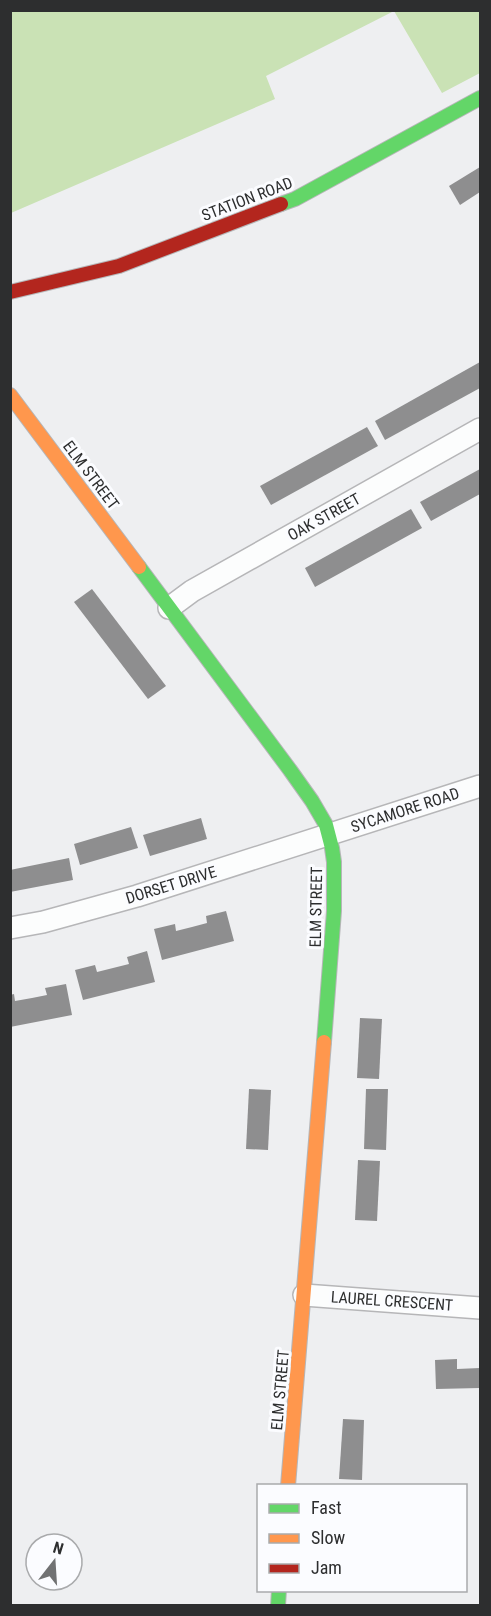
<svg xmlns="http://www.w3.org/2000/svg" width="491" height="1616" font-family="'Roboto Condensed',sans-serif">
<rect width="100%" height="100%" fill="#eeeff1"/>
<path fill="#cae2b5" d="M11,10L480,11V73L442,93L394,11L266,76L275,99L11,213Z"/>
<g fill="#8e8e8f">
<path d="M480,167V192L460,205L449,186Z"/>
<path d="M480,362V388L385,440L375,421Z"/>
<path d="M367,427L378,446L271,505L260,486Z"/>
<path d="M480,469V494L431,521L420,502Z"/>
<path d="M411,509L422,528L315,587L305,568Z"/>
<path d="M92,589L166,686L148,699L74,602Z"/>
<path d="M201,818L207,839L150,856L143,835Z"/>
<path d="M131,827L138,848L80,865L74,844Z"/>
<path d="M69,858L73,880L10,892V870Z"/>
<path d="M226,911L234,941L162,960L154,929L175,924L176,931L192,927L207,923L206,916Z"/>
<path d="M147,951L155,982L83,1000L75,970L95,965L97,972L129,964L127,957Z"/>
<path d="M66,984L72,1015L10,1027V995L14,994L15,1001L32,998L47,995L45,988Z"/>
<path d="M360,1018L382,1019L379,1079L357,1078Z"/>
<path d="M249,1089L271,1090L268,1150L246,1149Z"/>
<path d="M366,1089H388L386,1150L364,1149Z"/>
<path d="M358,1160L380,1161L377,1221L355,1220Z"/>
<path d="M457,1359V1369L480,1368V1388L436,1389L435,1360Z"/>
<path d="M343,1419L364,1420L362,1480L339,1479Z"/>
</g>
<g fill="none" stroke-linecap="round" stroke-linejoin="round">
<g stroke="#b6b6b8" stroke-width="24">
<g id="street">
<path d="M169,608L192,591L480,429"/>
<path d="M10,928L43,922L137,896L480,786"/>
<path d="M304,1295L480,1308"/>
</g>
</g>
<g stroke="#b6b6b8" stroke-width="16">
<g id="fast">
<path d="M281,204L295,199L480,98"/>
<path d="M139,567L290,770L312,801L326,825L332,848L334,862V911L324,1042"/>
<path d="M278,1606L279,1590"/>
</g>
</g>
<g stroke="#b6b6b8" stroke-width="16">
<g id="slow">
<path d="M10,395L139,567"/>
<path d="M288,1486L324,1042"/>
</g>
</g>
<g stroke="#b6b6b8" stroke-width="16">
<path id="jam" d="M10,292L119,266L281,204"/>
</g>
<use href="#street" stroke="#fcfdfd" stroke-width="21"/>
<use href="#fast" stroke="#63d668" stroke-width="14"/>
<use href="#slow" stroke="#ff974d" stroke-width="14"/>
<use href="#jam" stroke="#b3261e" stroke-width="14"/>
</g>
<g text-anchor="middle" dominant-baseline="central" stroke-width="6" stroke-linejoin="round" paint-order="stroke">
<g font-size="16" fill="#2d2e2f" stroke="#fbfcff">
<text transform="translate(247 199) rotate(-21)">STATION ROAD</text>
<text transform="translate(91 475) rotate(53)">ELM STREET</text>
<text transform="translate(324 517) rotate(-29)">OAK STREET</text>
<text transform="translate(405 810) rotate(-18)">SYCAMORE ROAD</text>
<text transform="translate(171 885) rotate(-17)">DORSET DRIVE</text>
<text transform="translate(316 907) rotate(-89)">ELM STREET</text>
<text transform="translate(392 1301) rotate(4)">LAUREL CRESCENT</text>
<text transform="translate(280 1390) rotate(-85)">ELM STREET</text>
</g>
</g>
<rect width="491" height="1616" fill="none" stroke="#2d2e2f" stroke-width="24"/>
<rect x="257" y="1484" width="210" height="108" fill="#fbfcff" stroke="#a9aaac" stroke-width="1.5"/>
<rect x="269" y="1504" width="30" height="9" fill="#63d668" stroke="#a9aaac" stroke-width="1.5"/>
<text x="311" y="1514" font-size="18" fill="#2d2e2f">Fast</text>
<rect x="269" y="1534" width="30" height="9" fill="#ff974d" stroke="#a9aaac" stroke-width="1.5"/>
<text x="311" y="1544" font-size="18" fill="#2d2e2f">Slow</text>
<rect x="269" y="1564" width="30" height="9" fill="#b3261e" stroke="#a9aaac" stroke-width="1.5"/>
<text x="311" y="1574" font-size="18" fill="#2d2e2f">Jam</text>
<g transform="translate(54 1562) rotate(17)"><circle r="28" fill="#fbfcff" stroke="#a9aaac" stroke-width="1.5"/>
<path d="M0-4.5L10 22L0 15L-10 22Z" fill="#717273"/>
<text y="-9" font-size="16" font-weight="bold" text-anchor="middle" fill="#2d2e2f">N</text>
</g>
</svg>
